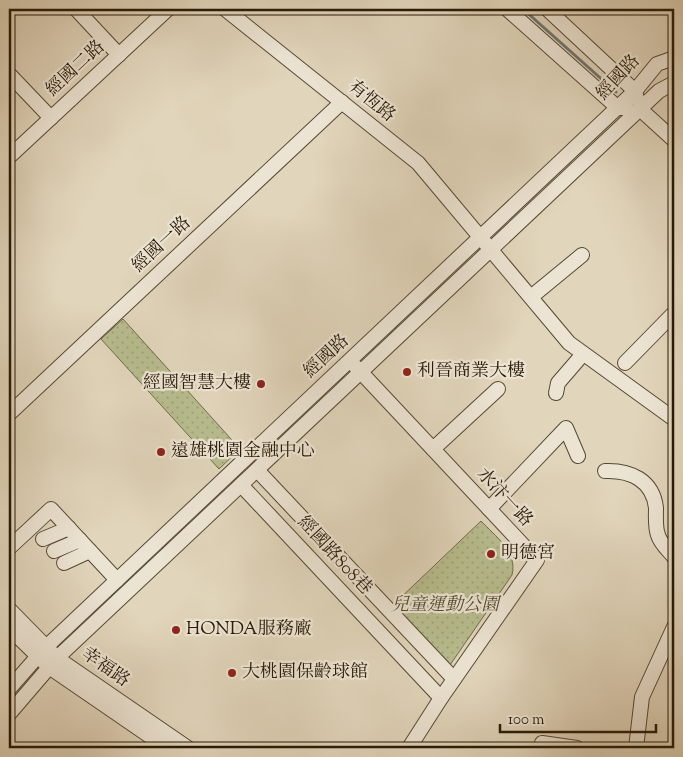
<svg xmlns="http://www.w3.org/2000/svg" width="683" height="757" font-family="'Sorts Mill Goudy','Noto Serif TC',serif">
<defs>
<pattern id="park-dots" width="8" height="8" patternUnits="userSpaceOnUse" patternTransform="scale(1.25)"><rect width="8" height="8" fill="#b7bc8d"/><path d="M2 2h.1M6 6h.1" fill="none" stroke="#9da178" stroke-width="1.8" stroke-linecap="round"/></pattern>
</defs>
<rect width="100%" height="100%" fill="#e1d5bb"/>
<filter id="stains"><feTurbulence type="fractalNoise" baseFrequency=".004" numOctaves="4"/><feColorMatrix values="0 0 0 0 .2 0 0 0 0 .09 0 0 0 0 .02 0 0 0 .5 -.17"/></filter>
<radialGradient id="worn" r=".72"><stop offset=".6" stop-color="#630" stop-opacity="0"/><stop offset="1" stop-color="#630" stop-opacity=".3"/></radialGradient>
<g fill="url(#park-dots)" stroke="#706b4a">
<path d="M123,319L240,449L219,469L101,339Z"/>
<path d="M481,521C495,536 518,552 512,575L450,665L393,605Z"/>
</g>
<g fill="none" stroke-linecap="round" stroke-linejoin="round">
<path stroke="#6c7774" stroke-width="3" d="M523,9L616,92"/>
<g stroke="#564934" stroke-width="16">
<g id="minor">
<path d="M76,9L119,55"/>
<path d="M225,9L418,163L569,343L674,419"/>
<path d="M507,9L618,108H627"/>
<path d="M547,9L635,91L637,99"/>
<path d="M9,74L51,118"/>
<path d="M640,109L674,140"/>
<path d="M9,157L168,9"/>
<path d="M531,297L582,255"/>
<path d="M625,363L674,313"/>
<path d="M356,367L537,560L441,698L409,748"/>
<path d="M556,393L558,383L583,354"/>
<path d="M9,414L342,102"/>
<path d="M433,449L498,389"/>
<path d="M257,470L454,679"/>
<path d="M605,471C630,470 653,480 656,508C656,516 655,527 658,535C660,543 669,551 674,557"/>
<path d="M241,485L441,698"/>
<path d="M489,509L566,428L578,456"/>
<path d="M43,539L69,528"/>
<path d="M9,548L51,509L117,580"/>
<path d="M54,551L80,540"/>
<path d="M64,563L90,551"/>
<path d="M9,609L57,658L188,748"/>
<path d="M9,628L49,667L167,748"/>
<path d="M9,689L45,648L635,91L657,64L674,58"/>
<path d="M9,714L57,658L659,91L674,83"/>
<path d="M542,743L577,748"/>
<path d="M636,748L642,697L674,627"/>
</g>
</g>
<use href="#minor" stroke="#ece4d3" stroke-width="14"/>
</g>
<g fill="#8f2418" stroke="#ece4d3" stroke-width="2">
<circle cx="407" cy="372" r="5"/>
<circle cx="261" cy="384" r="5"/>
<circle cx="161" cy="452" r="5"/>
<circle cx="491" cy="554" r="5"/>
<circle cx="176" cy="630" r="5"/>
<circle cx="232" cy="673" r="5"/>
</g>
<g text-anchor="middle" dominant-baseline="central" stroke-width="4.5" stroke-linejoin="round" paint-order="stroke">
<g font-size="18" fill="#281a07" stroke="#ece4d3">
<text transform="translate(76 69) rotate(-43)">經國二路</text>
<text transform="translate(619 78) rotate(-47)">經國路</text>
<text transform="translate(371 102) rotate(39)">有恆路</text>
<text transform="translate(162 245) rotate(-43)">經國一路</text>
<text transform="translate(327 357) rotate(-43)">經國路</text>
<text transform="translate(504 498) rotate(47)">水汴一路</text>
<text transform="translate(334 556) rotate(47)">經國路808巷</text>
<text transform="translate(105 668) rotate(35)">幸福路</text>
</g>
<g font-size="18" fill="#281a07" stroke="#ece4d3" text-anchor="start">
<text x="417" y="372">利晉商業大樓</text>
<text x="251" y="384" text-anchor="end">經國智慧大樓</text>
<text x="171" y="452">遠雄桃園金融中心</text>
<text x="501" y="554">明德宮</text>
<text x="186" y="630">HONDA服務廠</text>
<text x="242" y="673">大桃園保齡球館</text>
</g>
<g font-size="18" font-style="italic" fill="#534b2f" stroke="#ece4d3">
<text x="445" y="606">兒童運動公園</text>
</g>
</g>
<rect width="683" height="757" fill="none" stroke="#e1d5bb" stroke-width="30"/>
<rect x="10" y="10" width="663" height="737" fill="none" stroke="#281a07" stroke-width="2.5"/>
<rect x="15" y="15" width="653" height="727" fill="none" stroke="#281a07"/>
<path d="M500 724v8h156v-8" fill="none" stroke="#281a07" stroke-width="2.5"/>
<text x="508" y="724" font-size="15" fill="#281a07" stroke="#ece4d3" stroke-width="4" paint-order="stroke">100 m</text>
<rect width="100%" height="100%" filter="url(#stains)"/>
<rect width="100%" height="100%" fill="url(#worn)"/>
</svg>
